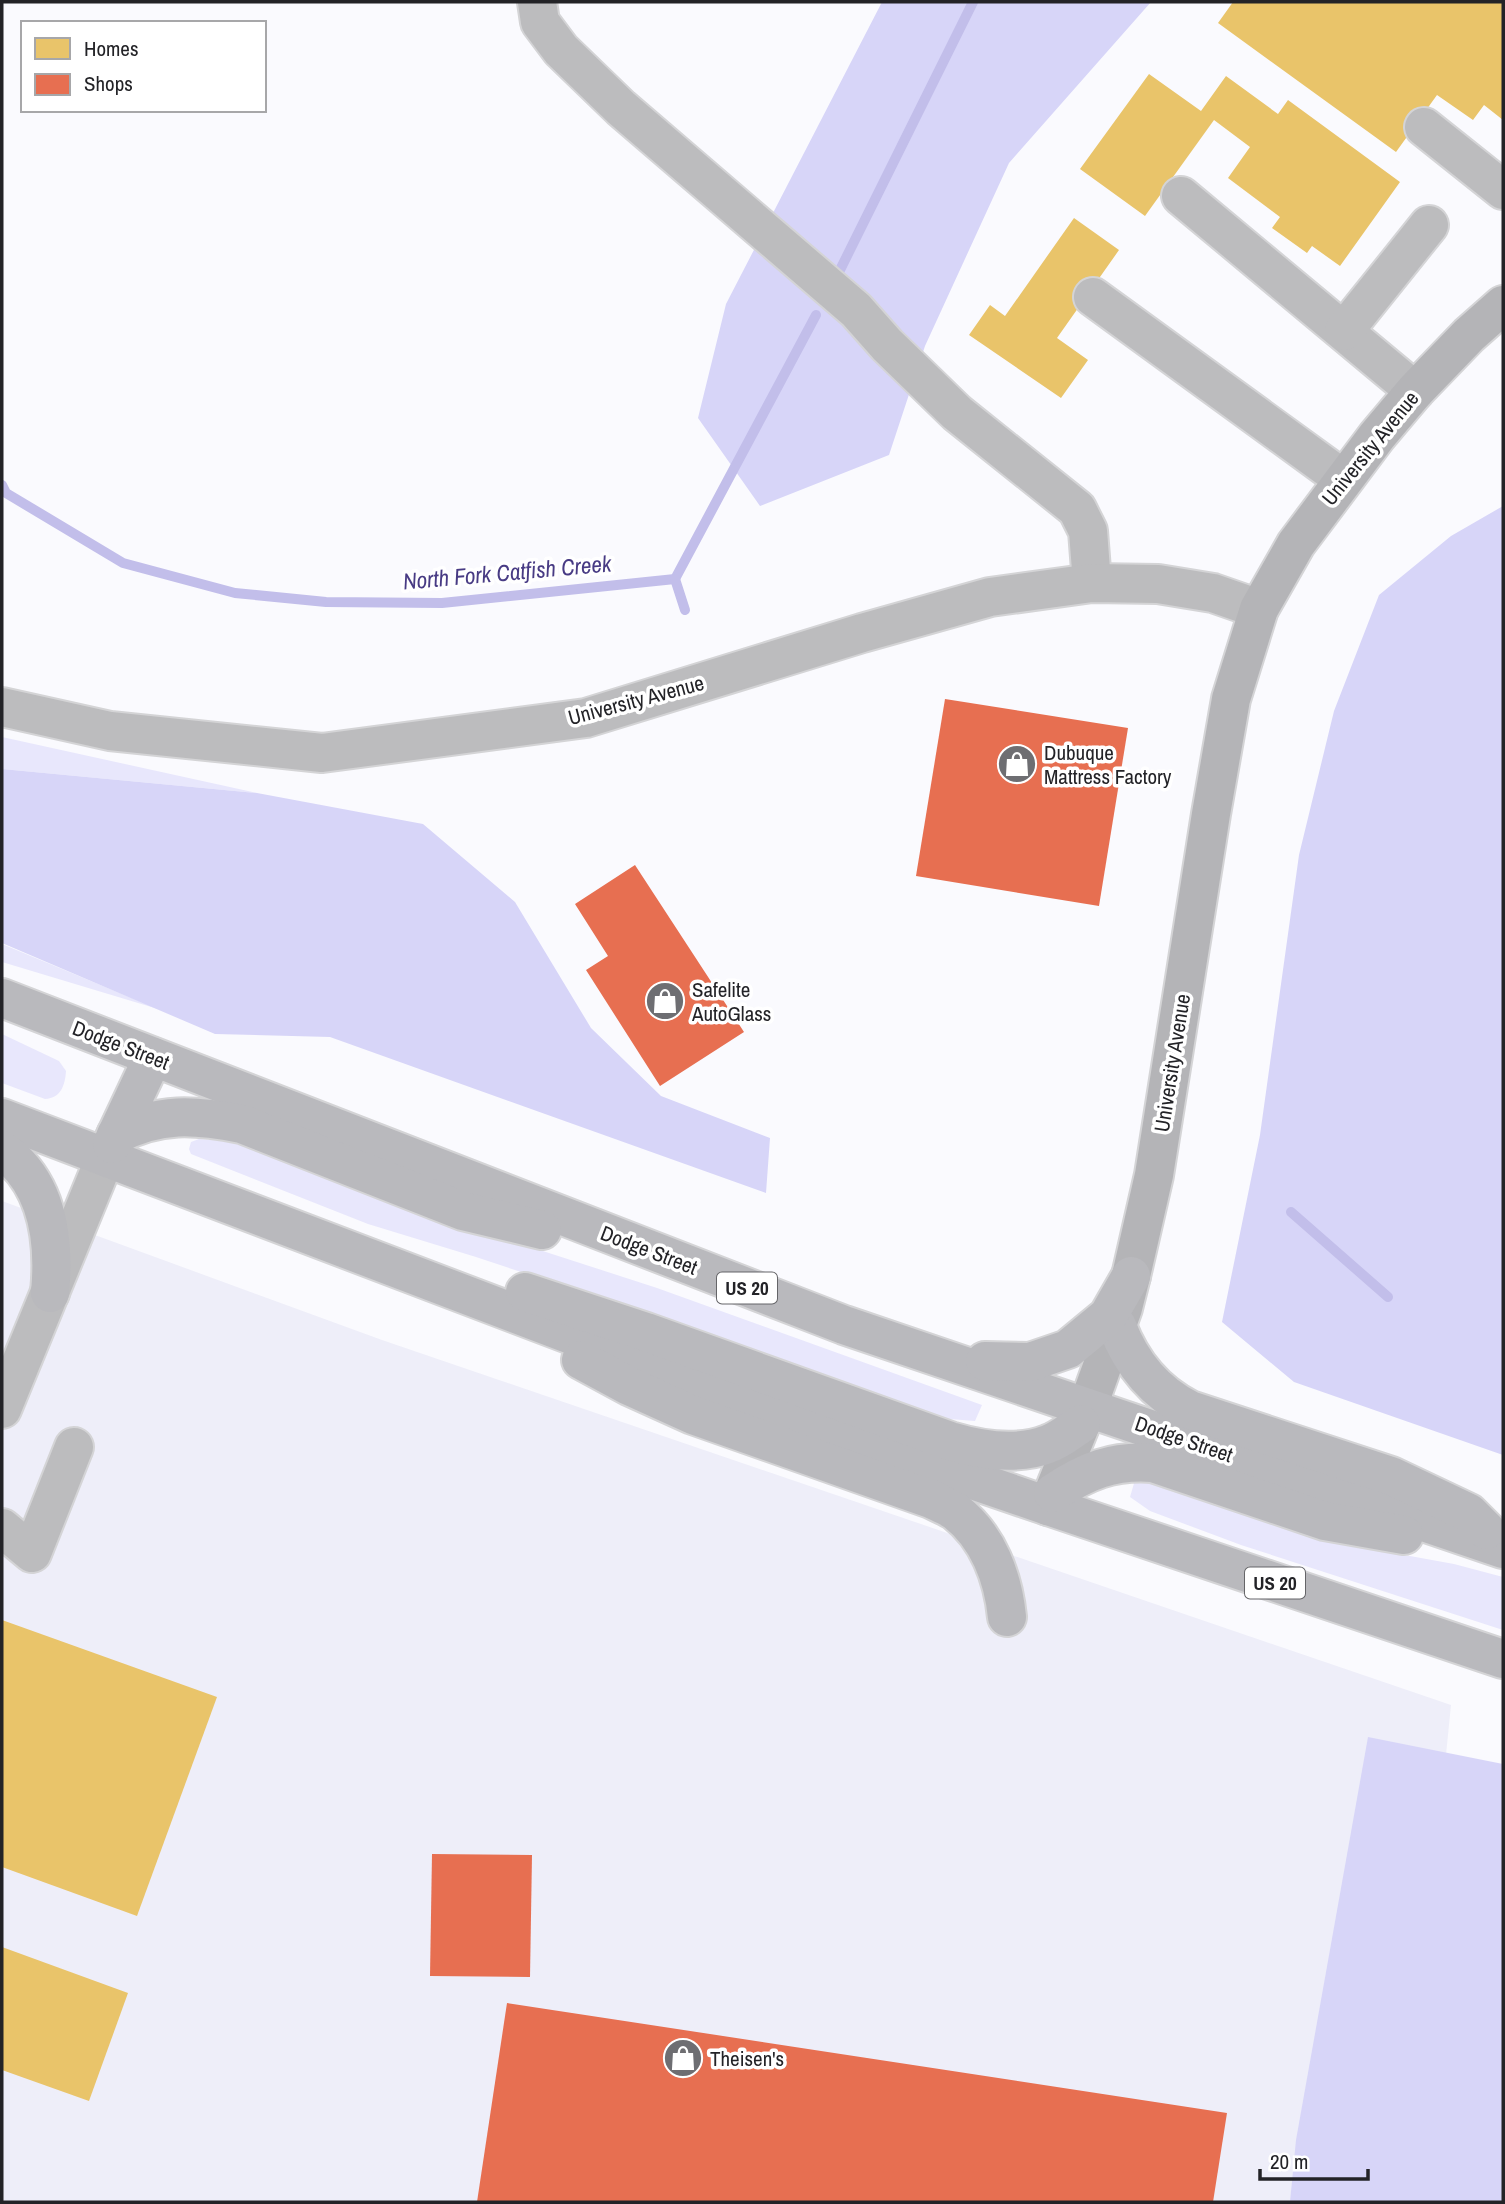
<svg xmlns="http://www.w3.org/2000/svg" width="1505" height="2204" font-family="'Archivo Narrow',sans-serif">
<rect width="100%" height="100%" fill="#fafafe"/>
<path fill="#eeeef9" d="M2,1201L382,1340L1451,1705L1401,2202H2Z"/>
<g fill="#e8e7fc">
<path d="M2,737L257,793L2,769Z"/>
<path d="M2,944L158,1009L2,962Z"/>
<path d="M2,1034L59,1061L66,1071C65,1085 61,1098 45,1099L2,1083Z"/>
<path d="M199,1139L242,1142L466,1226L657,1288L982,1405L975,1421L937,1418L581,1292L476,1257L368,1224L191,1154L189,1149L191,1142Z"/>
<path d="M1135,1480L1171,1482L1399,1554L1454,1564L1503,1577V1630L1241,1545L1150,1511L1130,1497Z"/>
</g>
<g fill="#d7d5f8">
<path d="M882,2H1151L1009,163L925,346L889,455L760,506L698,418L726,304Z"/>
<path d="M1503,506V1455L1294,1382L1222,1322L1260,1135L1299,855L1334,711L1379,595L1451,536Z"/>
<path d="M2,769L257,793L423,824L515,902L591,1028L661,1096L770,1138L766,1193L330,1037L215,1034L2,943Z"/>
<path d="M1368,1737L1503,1764V2202H1290L1296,2140Z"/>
</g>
<g fill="#e9c46a">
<path d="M1233,2H1503V120L1484,105L1473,120L1437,95L1396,152L1218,23Z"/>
<path d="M1149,74L1201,111L1226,76L1278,114L1288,100L1400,182L1340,266L1312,246L1307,253L1272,228L1280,217L1228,178L1250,147L1214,120L1145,216L1080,169Z"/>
<path d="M1074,218L1119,250L1057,338L1088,360L1061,398L969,335L990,305L1005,316Z"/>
<path d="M2,1620L217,1697L137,1916L2,1867Z"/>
<path d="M2,1947L128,1993L89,2101L2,2070Z"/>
</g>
<g fill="#e76f51">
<path d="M945,699L1128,728L1099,906L916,876Z"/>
<path d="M635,865L744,1032L660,1086L586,970L608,956L575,904Z"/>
<path d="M432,1854L532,1855L530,1977L430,1976Z"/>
<path d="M507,2003L1227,2113L1213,2202H477Z"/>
</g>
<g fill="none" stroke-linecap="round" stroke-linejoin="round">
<g stroke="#c2beea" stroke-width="10">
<path d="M838,274L973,2"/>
<path d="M2,485L6,493L123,563L235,593L326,602L442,603L675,579"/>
<path d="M675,579L816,315"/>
<path d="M675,579L685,610"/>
<path d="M1291,1212L1388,1297"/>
</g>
<g stroke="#d4d4d6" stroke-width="42">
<g id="minor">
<path d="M537,2L540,22L561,50L621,108L856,310L887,345L957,413L1077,509L1088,531L1092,583"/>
<path d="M1424,127L1503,190"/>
<path d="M1181,196L1415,391"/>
<path d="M1093,297L1343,479"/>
<path d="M1344,331L1429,225"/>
<path d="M2,707L110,731L322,753L586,718L862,633L990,597L1092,583L1158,584L1213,593L1259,609"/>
<path d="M2,1409L105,1158"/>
<path d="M2,1528L32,1553L74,1447"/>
</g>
</g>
<g stroke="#d4d4d6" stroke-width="42">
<path id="major" d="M1048,1506L1088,1406L1123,1308L1131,1276L1154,1175L1211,814L1231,699L1259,609L1296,544L1377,436L1415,391L1469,335L1503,305"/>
</g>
<g stroke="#d4d4d6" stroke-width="42">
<g id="highway">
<path d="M2,998L844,1325L1503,1549"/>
<path d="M2,1118L771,1411L1048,1506L1503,1659"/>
<path d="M116,1135C159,1112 195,1115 242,1124L463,1211L542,1230"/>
<path d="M112,1144L153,1057"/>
<path d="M2,1150C48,1183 55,1240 50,1293"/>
<path d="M525,1292L646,1332L950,1441C980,1450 1017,1456 1048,1444C1060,1440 1070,1431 1081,1424"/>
<path d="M1117,1326C1131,1363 1154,1392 1190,1410L1391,1476L1469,1513L1486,1530"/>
<path d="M581,1360L629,1386L693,1415L931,1499C939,1503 949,1507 956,1512C988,1537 1003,1577 1007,1617"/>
<path d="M985,1361L1030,1362L1068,1349L1108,1316L1131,1276"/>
<path d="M1053,1493C1086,1471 1113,1460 1153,1463L1325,1521L1404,1535"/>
</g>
</g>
<use href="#minor" stroke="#bcbcbe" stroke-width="38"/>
<use href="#major" stroke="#b4b4b7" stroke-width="38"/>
<use href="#highway" stroke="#b9b9bd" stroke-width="38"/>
</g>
<defs>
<g id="shop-disc" transform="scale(2.0125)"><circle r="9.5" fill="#6e6e72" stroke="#fff"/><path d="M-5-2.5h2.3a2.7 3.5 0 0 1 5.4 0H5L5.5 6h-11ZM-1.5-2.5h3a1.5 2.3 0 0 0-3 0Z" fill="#fff"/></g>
</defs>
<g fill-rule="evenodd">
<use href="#shop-disc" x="1017" y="764"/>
<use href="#shop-disc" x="665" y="1001"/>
<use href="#shop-disc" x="683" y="2058"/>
</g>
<g text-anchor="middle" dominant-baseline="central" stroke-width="7" stroke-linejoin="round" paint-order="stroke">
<g fill="#fff" stroke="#656568" stroke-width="2">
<rect x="717" y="1272.5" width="60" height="31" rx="5"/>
<rect x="1245" y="1567.5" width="60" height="31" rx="5"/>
</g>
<g font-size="19" font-weight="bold" fill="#232327">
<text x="747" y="1288">US 20</text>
<text x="1275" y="1583">US 20</text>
</g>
<g font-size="21" fill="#232327" stroke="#fff">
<text transform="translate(1370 448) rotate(-51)">University Avenue</text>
<text transform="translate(636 700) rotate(-15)">University Avenue</text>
<text transform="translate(121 1045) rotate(21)">Dodge Street</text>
<text transform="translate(1172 1063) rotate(-81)">University Avenue</text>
<text transform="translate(649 1250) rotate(21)">Dodge Street</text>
<text transform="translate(1184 1439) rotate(19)">Dodge Street</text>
</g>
<g font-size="21" fill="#232327" stroke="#fff" text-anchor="start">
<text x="1044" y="752">Dubuque<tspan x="1044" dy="24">Mattress Factory</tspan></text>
<text x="692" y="989">Safelite<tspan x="692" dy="24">AutoGlass</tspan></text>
<text x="710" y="2058">Theisen's</text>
</g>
<g font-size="23" font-style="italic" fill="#483b84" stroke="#fff">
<text transform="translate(507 572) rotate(-5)">North Fork Catfish Creek</text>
</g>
</g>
<rect width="1505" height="2204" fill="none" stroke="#232327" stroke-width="7"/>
<rect x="21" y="21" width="245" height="91" fill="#ffffff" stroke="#a7a7a9" stroke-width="2"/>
<rect x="35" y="38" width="35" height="21" fill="#e9c46a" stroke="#a7a7a9" stroke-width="2"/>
<text x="84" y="56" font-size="21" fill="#232327">Homes</text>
<rect x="35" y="74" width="35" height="21" fill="#e76f51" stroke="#a7a7a9" stroke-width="2"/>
<text x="84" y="91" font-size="21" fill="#232327">Shops</text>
<path d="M1260 2169v10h108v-10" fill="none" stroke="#232327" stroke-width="3.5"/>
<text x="1270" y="2169" font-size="21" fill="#232327" stroke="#ffffff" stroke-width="5" paint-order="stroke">20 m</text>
</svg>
